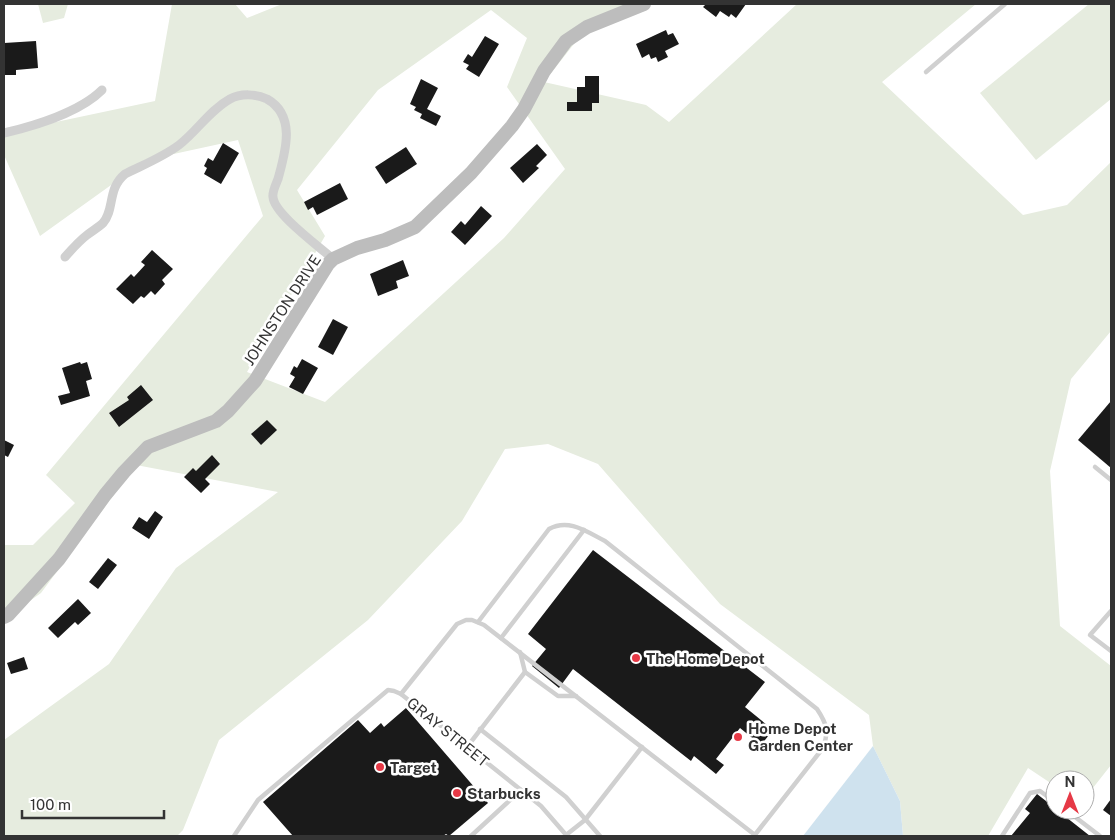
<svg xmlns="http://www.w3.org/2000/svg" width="1115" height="840" font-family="'Public Sans',sans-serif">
<rect width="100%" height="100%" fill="#fff"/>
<g fill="#e6ecdf" fill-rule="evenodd">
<path d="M38,4H68L64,18L43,23Z"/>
<path d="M172,4H235L247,18L282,4H647L581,35L544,82L646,105L669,122L797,4H976L882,82L1023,215L1067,205L1111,162V331L1071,379L1050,471L1060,626L1111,666V765L1085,798V780H1055V786L1028,768L988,836H903L900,801L873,746L869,715L720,604L598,464L548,444L505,449L462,521L368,620L219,740L183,830L177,836H4V740L109,664L176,568L278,492L136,465L41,593L4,619V545H33L75,503L46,475L263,216L238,140L146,160L40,236L4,155V133L155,101ZM491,10L527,38L507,87L565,169L504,238L325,402L247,372L325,236L297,190L378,90Z"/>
<path d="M1089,4H1111V99L1036,160L980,93Z"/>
</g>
<path fill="#cfe2ee" d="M873,746L900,801L903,836H803Z"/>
<g fill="#1a1a1a">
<path d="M706,4H746L736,18L731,14L729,17L720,11L716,17L703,7Z"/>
<path d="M666,30L668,35L673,33L679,44L665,51L668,57L658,62L656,57L651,59L649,54L642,58L636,44Z"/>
<path d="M485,36L499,44L479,77L466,69L469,65L463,62L468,54L472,57Z"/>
<path d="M36,41L38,68L16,70V75H4V43Z"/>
<path d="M585,76H599V103H592V111H567V102H577V87H585Z"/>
<path d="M421,79L438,88L427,109L441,116L436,126L420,118L422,114L414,110L416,107L410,104Z"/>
<path d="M223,143L239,153L221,184L204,174L207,168L204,166L208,158L213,161Z"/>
<path d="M537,144L547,155L536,166L539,168L523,183L510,168Z"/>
<path d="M406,147L417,164L386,184L375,167Z"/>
<path d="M340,183L348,199L317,215L313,207L308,210L304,202Z"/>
<path d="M481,206L492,216L465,245L451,232L461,221L465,225Z"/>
<path d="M152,250L173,269L162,280L165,284L155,295L151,291L144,298L141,296L133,304L116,289L131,274L134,277L145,265L141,262Z"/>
<path d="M403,260L409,276L396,281L398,288L378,296L370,274Z"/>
<path d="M333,319L348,327L333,355L318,347Z"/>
<path d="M302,359L318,368L303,394L289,387L295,377L290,374L294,366L297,368Z"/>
<path d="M80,362L81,364L87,362L92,379L86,381L90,396L61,405L58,396L70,393L62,368Z"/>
<path d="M141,385L153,400L119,427L109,413L129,400L127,397Z"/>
<path d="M1111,401V468L1078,440Z"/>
<path d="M267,420L277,430L261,445L251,434Z"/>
<path d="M4,440L14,445L8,457L4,455Z"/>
<path d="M212,455L220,464L205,479L210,484L201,493L184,477L193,468L196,471Z"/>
<path d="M155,511L163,517L149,539L132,528L139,517L147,522Z"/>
<path d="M593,550L765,682L745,707L773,730L761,745L740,728L716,759L724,765L716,774L694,756L691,761L573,669L559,688L532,666L546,649L528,634Z"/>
<path d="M108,558L117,565L98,589L89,582Z"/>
<path d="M78,599L91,613L78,625L75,622L58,638L48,628Z"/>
<path d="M24,657L28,669L11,674L7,663Z"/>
<path d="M406,708L488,803L449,836L446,834L443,836H293L263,802L358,720L370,733L381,723L384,727Z"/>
<path d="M1037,794L1055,808V810H1057L1090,836H1011L1030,813L1025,809Z"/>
<path d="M1111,799V816L1103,810Z"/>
</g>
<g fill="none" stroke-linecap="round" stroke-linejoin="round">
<g stroke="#d0d0d0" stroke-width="4.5">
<path d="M926,72L1005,4"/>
<path d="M1095,467L1111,480"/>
<path d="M1111,611L1090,635L1111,651"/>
<path d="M478,622L549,529C569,518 587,532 605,541L817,709C827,724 829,731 823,748L754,836"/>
<path d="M501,638L584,530"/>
<path d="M520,652L525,672L558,696H576"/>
<path d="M401,694L457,624L466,620H472L484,625L755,835"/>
<path d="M480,729L566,797L600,836"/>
<path d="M467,747L525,672"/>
<path d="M1066,810L1100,836"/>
<path d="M566,835L585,820L642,747"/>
<path d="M234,836L258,800L388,690L394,691L401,694L541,806L567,836"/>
<path d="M471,836L521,790"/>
<path d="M1002,836L1030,793L1040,791L1055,802"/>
</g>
<g stroke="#d0d0d0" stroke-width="9">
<path d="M4,133C34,126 80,112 102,90"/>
<path d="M65,257C72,249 79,241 87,235C92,231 99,227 103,223C115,209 107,189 125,174C143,165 163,157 179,145C197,131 210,110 230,99C241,93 256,94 267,99C297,116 285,153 278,179C276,184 272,192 273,197C274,214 320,247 333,259"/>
</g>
<path stroke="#bdbdbd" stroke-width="14" d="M4,617L8,615L59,559L105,495L124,472L148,447L216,421L228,411L255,381L328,264L333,259L357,248L385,240L415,227L471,173L512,126L524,109L544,71L566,41L587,27L644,4"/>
</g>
<g fill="#e63946" stroke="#fff" stroke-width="2">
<circle cx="636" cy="658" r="5"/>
<circle cx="738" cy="737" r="5"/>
<circle cx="380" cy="767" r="5"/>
<circle cx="457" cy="793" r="5"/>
</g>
<g text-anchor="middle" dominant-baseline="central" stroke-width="5" stroke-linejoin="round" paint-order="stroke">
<g font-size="15" fill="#333" stroke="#fff">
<text transform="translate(282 310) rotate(-57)">JOHNSTON DRIVE</text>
<text transform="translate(448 732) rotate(39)">GRAY STREET</text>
</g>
<g font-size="15" font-weight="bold" fill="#333" stroke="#fff" text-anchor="start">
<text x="646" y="658">The Home Depot</text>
<text x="748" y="728">Home Depot<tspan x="748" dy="17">Garden Center</tspan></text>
<text x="390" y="767">Target</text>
<text x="467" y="793">Starbucks</text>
</g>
</g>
<rect width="1115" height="840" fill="none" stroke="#333333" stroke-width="10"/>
<g transform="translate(1070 795)"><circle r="24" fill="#ffffff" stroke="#adadad"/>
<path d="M0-4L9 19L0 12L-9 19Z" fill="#e63946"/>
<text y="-8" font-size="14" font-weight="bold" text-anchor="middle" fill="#333333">N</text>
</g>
<path d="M22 810v8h142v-8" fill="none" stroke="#333333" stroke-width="2.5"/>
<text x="30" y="810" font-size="15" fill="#333333" stroke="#ffffff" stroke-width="4" paint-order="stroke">100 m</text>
</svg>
